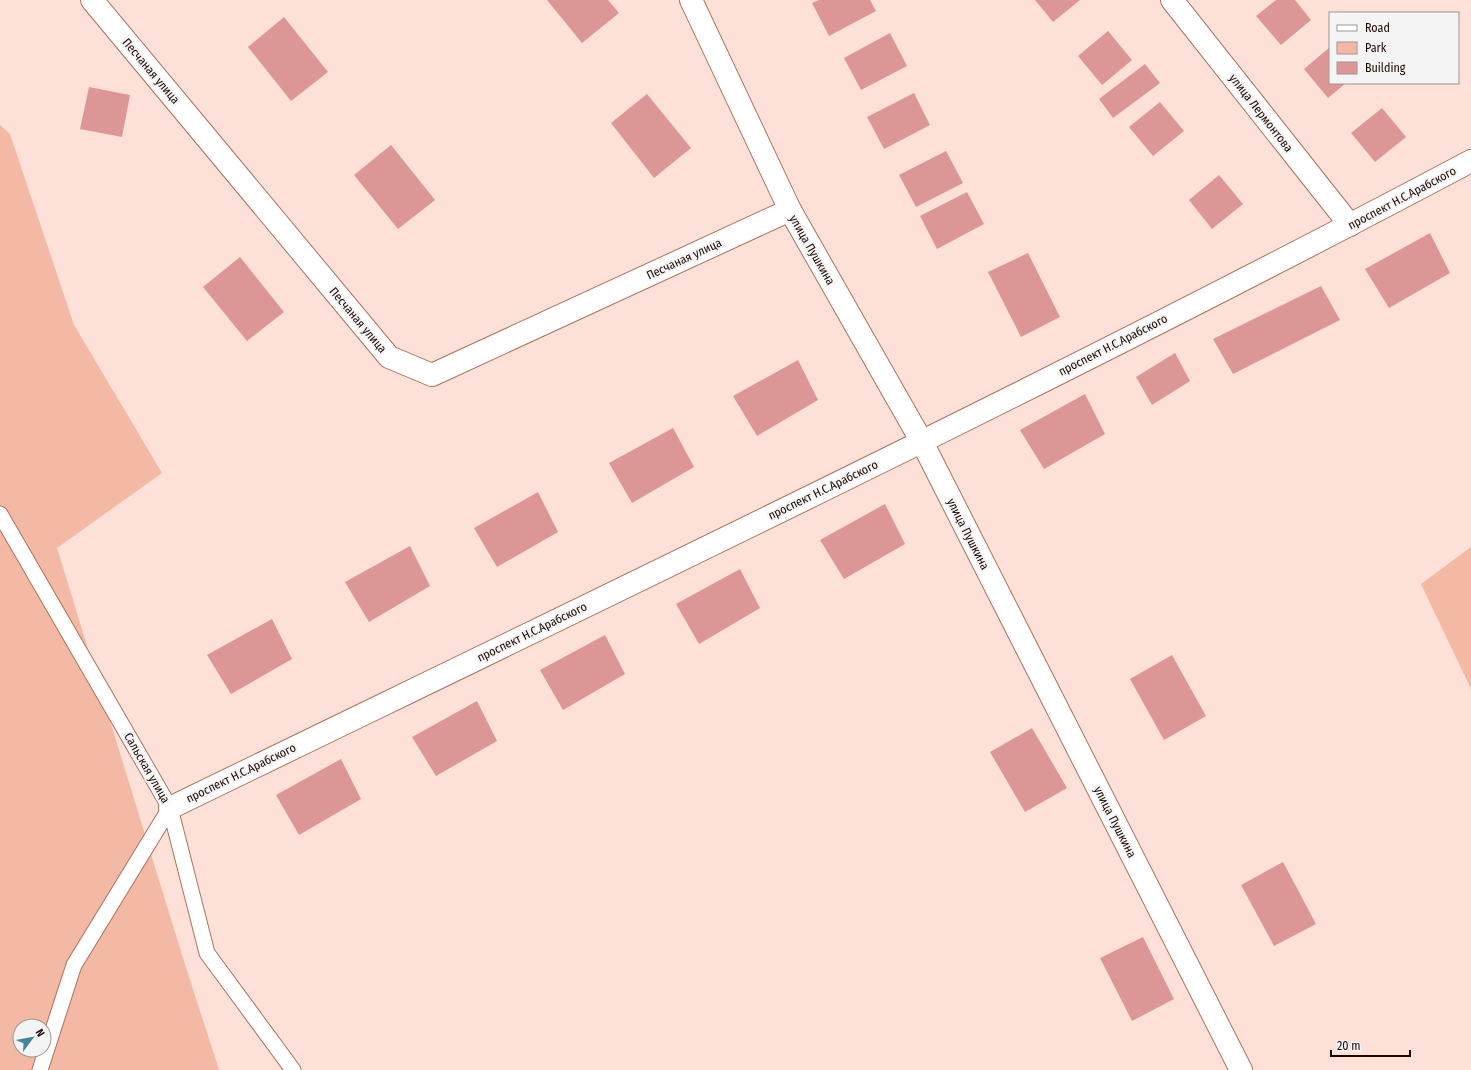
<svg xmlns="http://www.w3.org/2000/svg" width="1471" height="1070" font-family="'Fira Sans Condensed',sans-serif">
<rect width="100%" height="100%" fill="#fde0d7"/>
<g fill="#f4b9a4" fill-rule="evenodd">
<path d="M0,125L10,134L74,325L162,473L57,548L182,955L219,1070H0ZM20,1026H44V1050H20Z"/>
<path d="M1471,547V689L1421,584Z"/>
</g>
<g fill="#dd9696">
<path d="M547,0H608L619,13L582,43Z"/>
<path d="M819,0H870L876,11L829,36L812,3Z"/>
<path d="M1035,0H1080L1053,22Z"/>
<path d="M1276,0H1295L1311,20L1281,45L1256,16Z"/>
<path d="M284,17L328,72L291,101L248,47Z"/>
<path d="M1108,31L1132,60L1102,85L1078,56Z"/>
<path d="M890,33L907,66L861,90L844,58Z"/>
<path d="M1330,47V83H1346L1328,98L1304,69Z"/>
<path d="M1145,64L1160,83L1113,118L1099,99Z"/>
<path d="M89,87L130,95L122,137L80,129Z"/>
<path d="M914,93L930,125L884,149L867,117Z"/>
<path d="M647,94L691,148L654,178L611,123Z"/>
<path d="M1160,102L1184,131L1153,156L1129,127Z"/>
<path d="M1382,108L1406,137L1375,162L1351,133Z"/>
<path d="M391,145L435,200L398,229L354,175Z"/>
<path d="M946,151L963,183L916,207L899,175Z"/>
<path d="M1219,175L1243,204L1212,229L1189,200Z"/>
<path d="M967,192L984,224L937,249L920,216Z"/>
<path d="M1430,233L1450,273L1389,308L1365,269Z"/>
<path d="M1028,253L1060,317L1021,337L988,272Z"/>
<path d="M240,257L284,312L247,341L203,287Z"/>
<path d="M1321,286L1340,320L1233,374L1213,339Z"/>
<path d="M1175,353L1190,381L1152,405L1136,377Z"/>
<path d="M798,360L818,400L757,436L733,396Z"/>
<path d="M1085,394L1105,434L1044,469L1020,430Z"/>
<path d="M673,428L694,467L632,503L609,463Z"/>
<path d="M538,492L558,532L497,567L474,528Z"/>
<path d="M885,504L905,544L844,579L820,540Z"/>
<path d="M410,546L430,586L369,622L345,582Z"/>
<path d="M740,569L760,608L699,644L676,604Z"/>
<path d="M272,619L292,659L231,694L207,655Z"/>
<path d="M605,635L625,674L563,710L540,670Z"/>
<path d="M1172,655L1206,716L1164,740L1130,679Z"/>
<path d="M477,701L497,741L436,776L412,737Z"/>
<path d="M1032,728L1067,788L1025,812L990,752Z"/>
<path d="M341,759L361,799L299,835L276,795Z"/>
<path d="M1283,862L1316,924L1274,946L1241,885Z"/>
<path d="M1143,937L1174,999L1132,1021L1100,958Z"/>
</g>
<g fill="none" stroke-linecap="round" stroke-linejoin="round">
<g stroke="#af715c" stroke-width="17">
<g id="lane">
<path d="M0,514L170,808L207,953L293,1070"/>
<path d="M40,1070L74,965L170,808"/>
</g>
</g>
<g stroke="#af715c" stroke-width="24">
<g id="street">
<path d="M92,0L389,357L432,375L790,210"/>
<path d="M691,0L790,210L922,442L1241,1070"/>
<path d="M1172,0L1350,225"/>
<path d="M170,808C606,596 1043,388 1471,161"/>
</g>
</g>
<use href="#lane" stroke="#fff" stroke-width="15"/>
<use href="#street" stroke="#fff" stroke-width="22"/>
</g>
<g text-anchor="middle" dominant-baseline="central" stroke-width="4" stroke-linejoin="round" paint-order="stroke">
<g font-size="12" fill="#1d0702" stroke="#f4f4f4">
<text transform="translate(151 71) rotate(50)">Песчаная улица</text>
<text transform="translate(1261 113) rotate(52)">улица Лермонтова</text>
<text transform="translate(1402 198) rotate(-28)">проспект Н.С.Арабского</text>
<text transform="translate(812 250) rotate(60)">улица Пушкина</text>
<text transform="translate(684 259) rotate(-25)">Песчаная улица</text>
<text transform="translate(358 320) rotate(50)">Песчаная улица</text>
<text transform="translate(1113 345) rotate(-27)">проспект Н.С.Арабского</text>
<text transform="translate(823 490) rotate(-26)">проспект Н.С.Арабского</text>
<text transform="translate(968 534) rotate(63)">улица Пушкина</text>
<text transform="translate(532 632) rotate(-26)">проспект Н.С.Арабского</text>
<text transform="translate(147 768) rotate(60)">Сальская улица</text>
<text transform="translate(241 773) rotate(-26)">проспект Н.С.Арабского</text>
<text transform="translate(1115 822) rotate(63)">улица Пушкина</text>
</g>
</g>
<rect x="1329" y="12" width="130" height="72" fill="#f4f4f4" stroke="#9e9593"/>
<rect x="1337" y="25" width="20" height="6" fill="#ffffff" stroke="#9e9593"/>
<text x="1365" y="32" font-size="12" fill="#1d0702">Road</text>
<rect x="1337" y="42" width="20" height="12" fill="#f4b9a4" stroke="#9e9593"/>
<text x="1365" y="52" font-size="12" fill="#1d0702">Park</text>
<rect x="1337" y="62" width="20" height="12" fill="#dd9696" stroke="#9e9593"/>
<text x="1365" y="72" font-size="12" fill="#1d0702">Building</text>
<g transform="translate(32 1038) rotate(58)"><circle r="19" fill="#f4f4f4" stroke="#9e9593"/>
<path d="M0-3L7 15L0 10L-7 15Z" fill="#448598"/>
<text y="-6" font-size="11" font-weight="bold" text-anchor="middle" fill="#1d0702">N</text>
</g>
<path d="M1331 1050v6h79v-6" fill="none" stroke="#1d0702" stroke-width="2"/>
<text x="1337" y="1050" font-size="12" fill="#1d0702" stroke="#f4f4f4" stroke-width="3" paint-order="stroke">20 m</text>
</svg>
